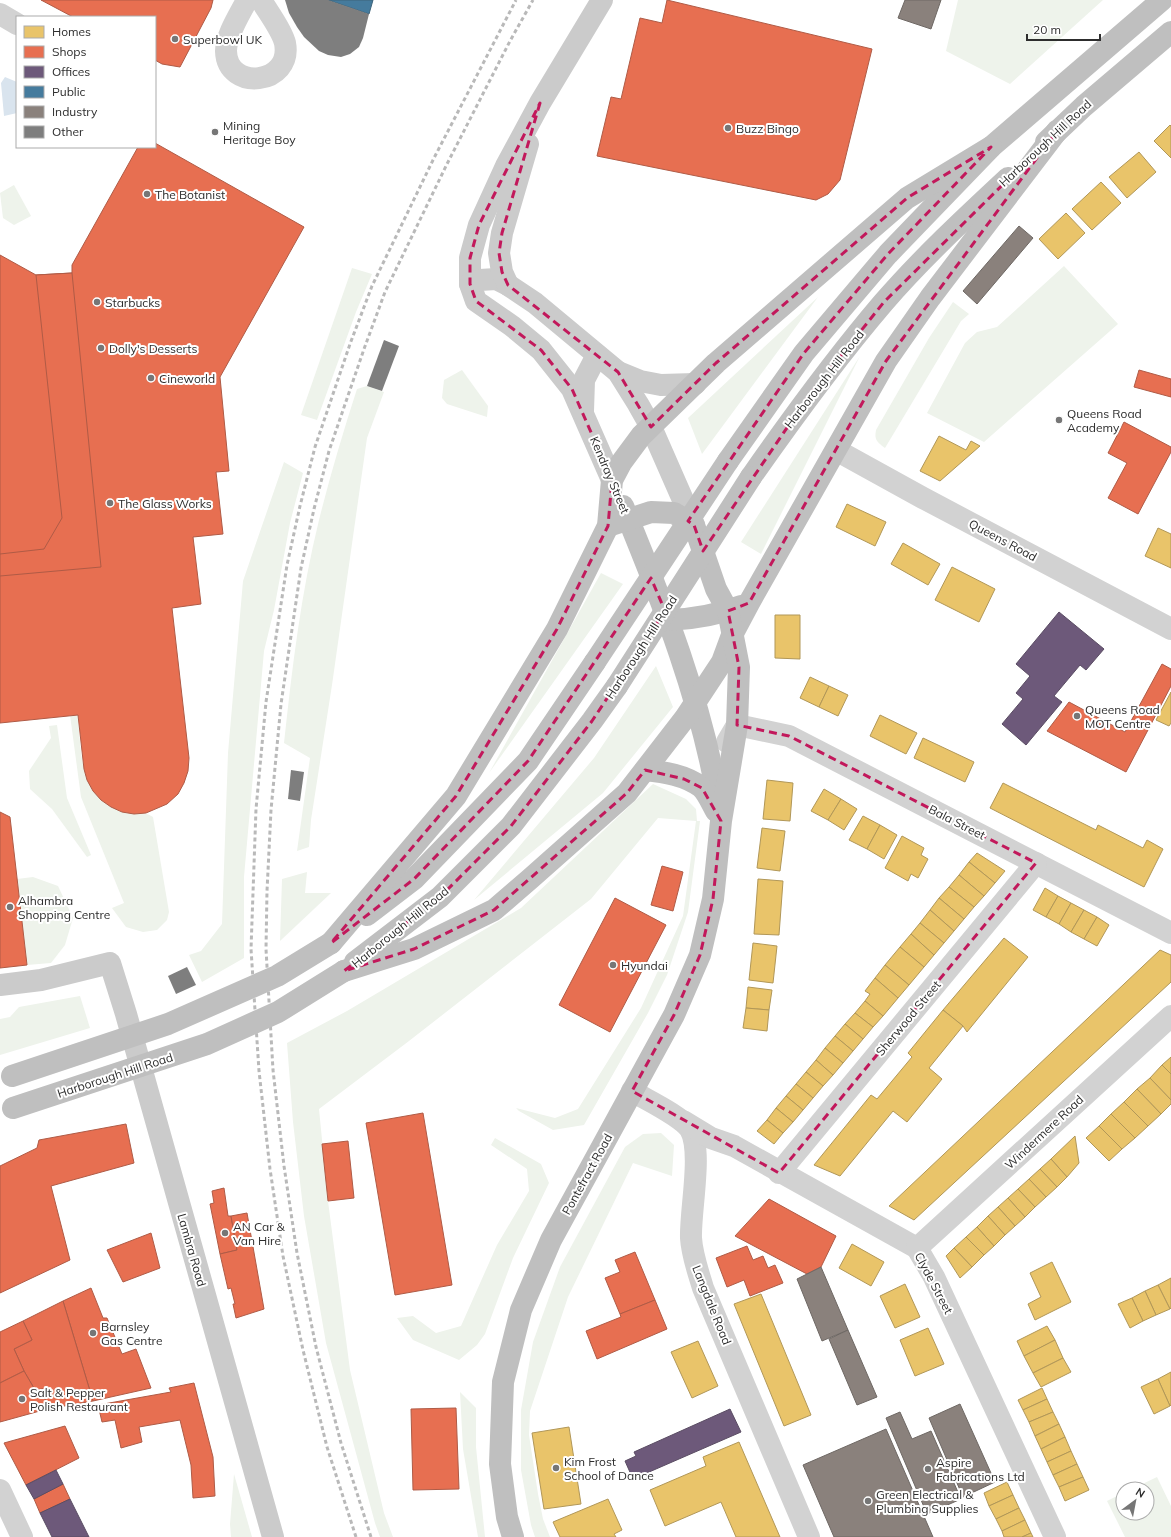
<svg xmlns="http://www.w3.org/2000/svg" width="1171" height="1537" font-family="Mulish,sans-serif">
<rect width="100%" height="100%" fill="#fff"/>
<g fill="#eef3eb">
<path d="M958,0H1103L1010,84L946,51Z"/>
<path d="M14,185L31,216L14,225L3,218L0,193Z"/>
<path d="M1064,266L1118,324L984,442L927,413L965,343L977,332L997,327Z"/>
<path d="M352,268L372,274L356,312L317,420L301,415Z"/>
<path d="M818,297L702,454L688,418Z"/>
<path d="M953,302L969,314L961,321L885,448C877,442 874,440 876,430L929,338Z"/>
<path d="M860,356L761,554L741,542Z"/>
<path d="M462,370L488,406L487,417L447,404L442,398L444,380Z"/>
<path d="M367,386L384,392L367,438L332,685L311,820L309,847L297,851L310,758L284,743C292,668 301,593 319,520C330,476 343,432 357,389Z"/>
<path d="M284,462L303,473L290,523L274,610L264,651L244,877V958L202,982L189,955L201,951L222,924L228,753L243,581Z"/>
<path d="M601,573L623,584L489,773Z"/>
<path d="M656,666L673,707L603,793L474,900L594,758Z"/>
<path d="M70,715H78C81,750 79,795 118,810C130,815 141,809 153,817L169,912L167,920L157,930L143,932L126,927L112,908L124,903L81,797Z"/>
<path d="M57,725L67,798L91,855L87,857L52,809L30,789L29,771L51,738L49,726Z"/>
<path d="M653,784L686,799L696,809L697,821H700L688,912L667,975L648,1013L584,1125L553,1130L519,1111L516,1108L555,1118L578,1109L641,1008L683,916L696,821L658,818L591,899L409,1041L319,1109L328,1201L350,1370L384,1513L393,1537H380L375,1523L326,1343L304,1216L293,1122L287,1043L347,1011L521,908Z"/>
<path d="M307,872L305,893H331L280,941L282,879Z"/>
<path d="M33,877L58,886L73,918L65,945L51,963L27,965L17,879Z"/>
<path d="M80,996L90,1028L0,1055V1019L10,1017L19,1007Z"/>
<path d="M661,1133L674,1145L672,1176L633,1163L568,1297L530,1411L529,1435L538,1494L543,1519L550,1537H535L531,1525L521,1470V1410L533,1342L560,1267L625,1147L643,1134Z"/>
<path d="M495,1138L541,1164L549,1183L513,1258L485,1334L477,1345L459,1360L413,1340L397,1318L413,1316L436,1333L461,1326L497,1245L529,1191L527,1169L491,1145Z"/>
<path d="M460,1392L476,1408V1447L485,1537H478L463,1449Z"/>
<path d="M234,1474L252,1537H231L230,1524Z"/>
<path d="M1157,1477L1171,1506V1537H1125L1107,1501L1123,1493V1513H1147V1489H1132Z"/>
</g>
<path fill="#d9e4ee" d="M5,77L17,82V113L4,116L1,83Z"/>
<g fill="#e9c46a" stroke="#b19758">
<path d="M1170,125L1171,126V158L1154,141Z"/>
<path d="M1139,152L1156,172L1127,198L1109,177Z"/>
<path d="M1101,182L1121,203L1092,230L1072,209Z"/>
<path d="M1066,213L1085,233L1058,259L1039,239Z"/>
<path d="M939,436L966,450L971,441L980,446L940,481L920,471Z"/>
<path d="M847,504L886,522L875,546L836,527Z"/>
<path d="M1158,528L1171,534V568L1145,556Z"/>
<path d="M903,543L940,564L928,585L891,564Z"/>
<path d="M952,567L995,589L979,622L935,600Z"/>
<path d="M775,615H800V659L775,658Z"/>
<path d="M810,677L829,686L819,707L800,698Z"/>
<path d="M829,686L848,695L838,716L819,707Z"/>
<path d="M1171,692V723L1169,726L1156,720Z"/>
<path d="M880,715L917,733L906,754L870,736Z"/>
<path d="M923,738L974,762L965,782L914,758Z"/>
<path d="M767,780L793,783L790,821L763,819Z"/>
<path d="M1003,783L1096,830L1098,825L1143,848L1147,840L1163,849L1144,887L990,808Z"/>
<path d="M824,789L841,799L828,820L811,811Z"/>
<path d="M841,799L857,809L844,830L828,820Z"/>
<path d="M863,816L880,825L867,849L849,840Z"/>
<path d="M880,825L897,835L884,859L867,849Z"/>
<path d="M762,828L785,831L780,871L757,868Z"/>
<path d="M902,836L924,848L921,855L928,859L918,878L911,874L908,881L885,868Z"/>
<path d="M977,853L1005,871L995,883L969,862Z"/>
<path d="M969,862L995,883L984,896L959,875Z"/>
<path d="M959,875L984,896L974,907L949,887Z"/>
<path d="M758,879L783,881L779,935L754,934Z"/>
<path d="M949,887L974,907L964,919L939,898Z"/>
<path d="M1045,888L1058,896L1046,917L1033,910Z"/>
<path d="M1058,896L1071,903L1059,924L1046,917Z"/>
<path d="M939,898L964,919L954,931L930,910Z"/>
<path d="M1071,903L1084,910L1071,932L1059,924Z"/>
<path d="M930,910L954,931L944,943L920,923Z"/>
<path d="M1084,910L1097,917L1084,939L1071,932Z"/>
<path d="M1097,917L1109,925L1097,946L1084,939Z"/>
<path d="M920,923L944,943L934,955L911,934Z"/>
<path d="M911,934L934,955L924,967L900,947Z"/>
<path d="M1004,938L1028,957L967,1032L963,1026L943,1010Z"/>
<path d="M753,943L777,946L773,983L749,980Z"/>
<path d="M900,947L924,967L909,985L885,965Z"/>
<path d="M1160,950L1171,955V982L914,1220L889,1206Z"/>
<path d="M885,965L909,985L898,998L875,978Z"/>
<path d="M875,978L898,998L883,1016L865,1001L870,994L865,991Z"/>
<path d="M748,987L772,990L769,1010L746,1008Z"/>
<path d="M865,1001L883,1016L873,1027L855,1013Z"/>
<path d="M746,1008L769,1010L767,1031L743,1028Z"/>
<path d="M943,1010L963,1026L929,1068L942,1079L907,1122L893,1111L840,1176L814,1165L871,1095L877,1099L912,1057L908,1053Z"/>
<path d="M855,1013L873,1027L863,1039L845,1024Z"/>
<path d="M845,1024L863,1039L853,1051L835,1036Z"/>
<path d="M835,1036L853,1051L843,1063L825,1048Z"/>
<path d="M825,1048L843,1063L833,1075L816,1060Z"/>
<path d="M1171,1057V1074L1162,1065Z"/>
<path d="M816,1060L833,1075L823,1086L806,1072Z"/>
<path d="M1162,1065L1171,1074V1100L1150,1078Z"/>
<path d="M806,1072L823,1086L813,1098L796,1084Z"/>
<path d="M1150,1078L1171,1100V1104L1161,1114L1137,1089Z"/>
<path d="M796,1084L813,1098L803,1110L786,1096Z"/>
<path d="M1137,1089L1161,1114L1148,1126L1124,1102Z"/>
<path d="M786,1096L803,1110L793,1122L776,1108Z"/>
<path d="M1124,1102L1148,1126L1135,1138L1111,1114Z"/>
<path d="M776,1108L793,1122L783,1133L767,1120Z"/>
<path d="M1111,1114L1135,1138L1122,1149L1099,1126Z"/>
<path d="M767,1120L783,1133L774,1144L757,1131Z"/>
<path d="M1099,1126L1122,1149L1109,1161L1086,1138Z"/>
<path d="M1075,1136L1079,1163L1067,1177L1051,1159Z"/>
<path d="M1051,1159L1067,1177L1057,1187L1040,1169Z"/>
<path d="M1040,1169L1057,1187L1046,1197L1029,1179Z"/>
<path d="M1029,1179L1046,1197L1035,1207L1018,1189Z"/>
<path d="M1018,1189L1035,1207L1025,1217L1008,1198Z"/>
<path d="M1008,1198L1025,1217L1015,1226L998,1207Z"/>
<path d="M998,1207L1015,1226L1005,1235L988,1216Z"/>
<path d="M988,1216L1005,1235L994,1246L977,1227Z"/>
<path d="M977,1227L994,1246L984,1255L966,1237Z"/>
<path d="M966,1237L984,1255L972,1267L954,1248Z"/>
<path d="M852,1244L884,1262L871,1286L839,1268Z"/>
<path d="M954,1248L972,1267L960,1278L946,1256Z"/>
<path d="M1052,1262L1071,1302L1035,1320L1028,1304L1041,1297L1030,1273Z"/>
<path d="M1171,1278V1308L1170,1309L1158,1285Z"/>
<path d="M905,1284L920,1317L895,1328L880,1296Z"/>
<path d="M1158,1285L1170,1309L1156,1315L1145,1291Z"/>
<path d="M1145,1291L1156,1315L1143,1321L1132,1298Z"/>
<path d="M761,1294L811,1415L784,1426L734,1304Z"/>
<path d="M1132,1298L1143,1321L1130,1328L1118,1304Z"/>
<path d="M1047,1326L1055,1340L1024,1356L1017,1341Z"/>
<path d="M928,1328L944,1364L915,1376L900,1340Z"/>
<path d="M1055,1340L1063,1358L1033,1373L1024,1356Z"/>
<path d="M698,1341L718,1386L692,1398L671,1352Z"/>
<path d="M1063,1358L1071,1372L1041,1387L1033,1373Z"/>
<path d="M1171,1372V1405L1170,1406L1158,1379Z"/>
<path d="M1158,1379L1170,1406L1154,1414L1141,1387Z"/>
<path d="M1042,1388L1047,1399L1023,1410L1018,1400Z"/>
<path d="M1047,1399L1053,1412L1029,1422L1023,1410Z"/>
<path d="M1053,1412L1059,1424L1035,1436L1029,1422Z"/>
<path d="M1059,1424L1065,1437L1041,1449L1035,1436Z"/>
<path d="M569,1427L581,1504L544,1509L532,1433Z"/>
<path d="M1065,1437L1071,1451L1047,1462L1041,1449Z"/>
<path d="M739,1442L780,1537H736L721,1502L665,1526L650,1490L706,1466L703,1457Z"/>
<path d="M1071,1451L1077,1464L1053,1475L1047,1462Z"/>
<path d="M1077,1464L1083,1477L1059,1487L1053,1475Z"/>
<path d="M1083,1477L1089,1490L1065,1501L1059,1487Z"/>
<path d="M1007,1482L1013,1495L989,1506L984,1493Z"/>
<path d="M1013,1495L1019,1508L996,1519L989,1506Z"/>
<path d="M608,1499L622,1530L614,1534L616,1537H560L553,1522Z"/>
<path d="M1019,1508L1025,1520L1002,1531L996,1519Z"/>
<path d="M1025,1520L1031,1533L1022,1537H1004L1002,1531Z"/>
<path d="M1031,1533L1033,1537H1022Z"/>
</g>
<g fill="#e76f51" stroke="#af5b46">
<path d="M41,0H213L211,8L180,67L162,64L155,60V17H73Z"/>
<path d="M667,0L872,49L840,180L828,194L816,200L597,156L611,97L621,99L640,18L662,23Z"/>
<path d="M155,143L304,227L220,377L229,471L216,472L223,534L193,537L201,604L172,608L189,758L188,771L184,783L178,794L167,804L146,813L134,814L122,812L111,807L101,800L93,791L87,780L84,769L78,715L0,723V255L36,275L72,273V265L138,147H155Z"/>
<path d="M72,273L101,567L0,576V554L44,549L62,518L36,275Z"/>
<path d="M1139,370L1171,379V397L1134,387Z"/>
<path d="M1124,422L1171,447V452L1138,514L1108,498L1127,463L1108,453Z"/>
<path d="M1162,664L1171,669V686L1126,772L1047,731L1069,702L1125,732Z"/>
<path d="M0,812L10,817L27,965L0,968Z"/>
<path d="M662,866L683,872L673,911L651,905Z"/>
<path d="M615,898L666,925L610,1032L559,1005Z"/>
<path d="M423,1113L452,1285L395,1295L366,1123Z"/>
<path d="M126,1124L134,1163L51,1186L70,1260L0,1293V1166L37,1148L39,1140Z"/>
<path d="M348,1141L354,1198L328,1201L322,1144Z"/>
<path d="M224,1188L228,1216H231L237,1250L220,1254L210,1204L214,1203L212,1191Z"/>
<path d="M769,1199L836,1236L821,1267L807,1274L735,1236Z"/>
<path d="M247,1213L264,1309L236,1318L233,1304H235L231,1288L228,1289L220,1254L237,1250L231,1216Z"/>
<path d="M151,1233L160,1268L123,1282L107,1250Z"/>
<path d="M747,1246L753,1260L763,1256L768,1268L775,1265L783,1283L750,1296L744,1280L727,1287L716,1258Z"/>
<path d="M635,1252L655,1300L620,1314L605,1278L620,1272L615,1260Z"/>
<path d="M91,1288L103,1318H107L122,1354L136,1349L151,1388L93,1401L63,1301Z"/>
<path d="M655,1300L667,1329L597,1359L586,1331L621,1317L620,1314Z"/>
<path d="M63,1301L93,1401L47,1409L43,1389L35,1390L24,1371L14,1349L32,1340L23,1321Z"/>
<path d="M23,1321L32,1340L14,1349L24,1371L0,1383V1332Z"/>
<path d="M24,1371L35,1390L43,1389L47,1409L0,1422V1383Z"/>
<path d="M194,1383L213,1457L215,1496L193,1498L191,1465L180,1420L139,1427L142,1442L121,1448L115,1420L102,1422L98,1405L171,1392L169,1388Z"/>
<path d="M456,1408L459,1489L413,1490L411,1409Z"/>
<path d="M65,1426L79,1458L26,1485L4,1443Z"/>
<path d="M63,1484L70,1499L40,1513L34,1499Z"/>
</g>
<g fill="#6d597a" stroke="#5a4c63">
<path d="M1059,612L1104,649L1086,670L1080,665L1054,696L1062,702L1026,745L1002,724L1023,699L1016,693L1030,676L1016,664Z"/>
<path d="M730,1409L741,1432L633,1479L625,1461L636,1456L634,1452Z"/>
<path d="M56,1470L63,1484L34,1499L26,1485Z"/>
<path d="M70,1499L89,1537H52L40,1513Z"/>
</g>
<path fill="#457b9d" stroke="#3e647b" d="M328,0H373L369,14Z"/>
<g fill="#8a817c" stroke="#6e6864">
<path d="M905,0H941L931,29L898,18Z"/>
<path d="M1019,226L1033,238L977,304L963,291Z"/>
<path d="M821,1267L848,1330L822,1341L797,1279Z"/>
<path d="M848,1330L877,1397L857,1405L829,1339Z"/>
<path d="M960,1404L995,1482L963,1497L929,1418Z"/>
<path d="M900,1412L912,1439L931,1431L961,1499L927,1514L886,1418Z"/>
<path d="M886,1429L933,1537H834L803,1465Z"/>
</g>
<g fill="#7e7e7e">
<path d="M285,0H328L369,14L363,38L359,47L350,54L341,57L328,55L319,51L304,37L297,27L289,13Z"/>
<path d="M384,340L399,346L382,391L367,386Z"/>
<path d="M291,770L304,772L300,801L288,799Z"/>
<path d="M187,967L196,985L176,994L168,976Z"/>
</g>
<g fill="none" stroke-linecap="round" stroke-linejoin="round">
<g stroke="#d2d2d2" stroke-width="22">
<path d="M247,0C240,14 226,35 226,51C227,92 293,85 285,43C282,30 268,12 261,0"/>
<path d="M0,14L17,24"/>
<path d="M836,450L923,498L1171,629"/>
<path d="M727,742L737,725L789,736L1171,933"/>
<path d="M632,1091C647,1100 681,1116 690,1129C703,1151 690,1210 691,1238C692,1255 698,1271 703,1288L809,1537"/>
<path d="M683,1121L711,1138L734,1146L917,1248L934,1277L1055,1537"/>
<path d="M779,1173L1036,863"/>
<path d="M917,1248L1171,1016"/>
<path d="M0,1490L22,1537"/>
</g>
<g stroke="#cbcbcb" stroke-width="22">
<path d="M602,0L540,103L506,166L479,225L470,258V284L476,301L512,326L541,350L572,389L612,480"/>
<path d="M470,284L480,280L496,279L508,285L535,303L618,372L638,404L651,427L694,525"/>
<path d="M508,285L502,272L499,253L502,233L528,144"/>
<path d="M618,372L640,381L661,385L695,384"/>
<path d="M583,411L584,380L597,355"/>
<path d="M0,985L41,980L110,963L126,1014L273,1537"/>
</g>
<g stroke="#bfbfbf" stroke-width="22">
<path d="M1046,142L1084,106L1171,32"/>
<path d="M728,461L804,353L888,254L991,147L1162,0"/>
<path d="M751,477C793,417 836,358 883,303C922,258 965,218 1008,178"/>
<path d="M623,506C663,603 702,702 719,806"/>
<path d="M669,620C694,619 717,615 741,606"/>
<path d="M645,770C664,772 685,775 701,787C707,792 712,804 716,811"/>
<path d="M367,915L414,879L528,761L595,662"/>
<path d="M331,943L456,796L557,629L608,526L612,480L621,463L641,436L716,363L907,198L991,147"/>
<path d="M355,962L440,897L511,826L592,721L617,686"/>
<path d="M344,971L414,949L494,910L530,879L627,793L685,718L722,662L732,635L749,603L886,361L930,298L1057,131"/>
<path d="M513,1537L507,1517L500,1464L503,1382L521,1310L551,1240L674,1015L700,955L713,899L721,821L737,725L739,667L728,611L716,589L694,525L674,513L651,512L608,526"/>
</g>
<g stroke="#b9b9b9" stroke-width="3" stroke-dasharray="4 3" stroke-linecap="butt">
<path d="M356,1537L327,1447L303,1350L283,1256L270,1169L259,1071L251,949L256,809L266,702L287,565L300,506L315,447L350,344L372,286L434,158L516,0"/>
<path d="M371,1537L341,1443L316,1347L297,1253L284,1166L273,1070L266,949L267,891L271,810L281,704L301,568L314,509L329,451L364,349L385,292L447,164L510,41L533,0"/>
</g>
<g stroke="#bfbfbf" stroke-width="22">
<path d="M595,662L728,461"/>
<path d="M617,686L751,477"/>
<path d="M12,1076L168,1024L277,976L331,943"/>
<path d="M13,1108L207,1044L278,1012L344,971"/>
</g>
</g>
<path fill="none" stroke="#c2185b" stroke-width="3" stroke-dasharray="8 5" stroke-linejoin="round" d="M540,103L502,233L499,253L502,272L508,285L618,372L651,427L716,363L907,198L991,147L888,254L804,353L688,521L694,525L703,551L808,397L884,302L1057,131L886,361L749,603L728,611L739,667L737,725L789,736L1036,863L779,1173L632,1091L674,1015L700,955L713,899L721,821L702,788L684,779L645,770L627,793L494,910L414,949L344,971L440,897L511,826L592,721L665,611L651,578L528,761L414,879L331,943L456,796L557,629L608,526L612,480L572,389L541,350L476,301L470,284V258L479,225Z"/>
<g fill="#767676" stroke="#fff" stroke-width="1.5">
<circle cx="175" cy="39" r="4"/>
<circle cx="728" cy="128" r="4"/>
<circle cx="215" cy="132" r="4"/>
<circle cx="147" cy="194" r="4"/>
<circle cx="97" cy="302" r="4"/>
<circle cx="101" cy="348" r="4"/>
<circle cx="151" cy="378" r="4"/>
<circle cx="1059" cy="420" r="4"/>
<circle cx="110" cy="503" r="4"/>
<circle cx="1077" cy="716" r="4"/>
<circle cx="10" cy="907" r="4"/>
<circle cx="613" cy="965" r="4"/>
<circle cx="225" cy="1233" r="4"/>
<circle cx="93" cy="1333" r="4"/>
<circle cx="22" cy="1399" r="4"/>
<circle cx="556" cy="1468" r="4"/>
<circle cx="928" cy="1469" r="4"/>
<circle cx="868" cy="1501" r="4"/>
</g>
<g text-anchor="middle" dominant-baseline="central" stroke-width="4" stroke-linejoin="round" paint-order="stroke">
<g font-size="12" fill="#2d2d2d" stroke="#fff" text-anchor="start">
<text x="183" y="39">Superbowl UK</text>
<text x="223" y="125">Mining<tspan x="223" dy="14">Heritage Boy</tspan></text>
<text x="736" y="128">Buzz Bingo</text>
<text x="155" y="194">The Botanist</text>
<text x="105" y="302">Starbucks</text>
<text x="109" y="348">Dolly's Desserts</text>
<text x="159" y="378">Cineworld</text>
<text x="1067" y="413">Queens Road<tspan x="1067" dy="14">Academy</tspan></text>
<text x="118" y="503">The Glass Works</text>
<text x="1085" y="709">Queens Road<tspan x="1085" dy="14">MOT Centre</tspan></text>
<text x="18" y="900">Alhambra<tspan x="18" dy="14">Shopping Centre</tspan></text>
<text x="621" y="965">Hyundai</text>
<text x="233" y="1226">AN Car &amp;<tspan x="233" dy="14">Van Hire</tspan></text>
<text x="101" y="1326">Barnsley<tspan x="101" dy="14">Gas Centre</tspan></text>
<text x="30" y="1392">Salt &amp; Pepper<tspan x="30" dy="14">Polish Restaurant</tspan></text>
<text x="564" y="1461">Kim Frost<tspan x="564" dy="14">School of Dance</tspan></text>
<text x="936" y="1462">Aspire<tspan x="936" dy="14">Fabrications Ltd</tspan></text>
<text x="876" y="1494">Green Electrical &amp;<tspan x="876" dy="14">Plumbing Supplies</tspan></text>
</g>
<g font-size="12" fill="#2d2d2d" stroke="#fff">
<text transform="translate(1045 143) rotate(-43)">Harborough Hill Road</text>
<text transform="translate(824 379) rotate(-52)">Harborough Hill Road</text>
<text transform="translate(610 475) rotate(67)">Kendray Street</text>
<text transform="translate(1003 540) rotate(28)">Queens Road</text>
<text transform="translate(641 647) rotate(-57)">Harborough Hill Road</text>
<text transform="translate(957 822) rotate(27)">Bala Street</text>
<text transform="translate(400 927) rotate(-39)">Harborough Hill Road</text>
<text transform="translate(908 1018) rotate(-50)">Sherwood Street</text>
<text transform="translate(115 1075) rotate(-18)">Harborough Hill Road</text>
<text transform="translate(1044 1132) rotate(-43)">Windermere Road</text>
<text transform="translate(587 1174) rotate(-61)">Pontefract Road</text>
<text transform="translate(192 1250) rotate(74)">Lambra Road</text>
<text transform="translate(934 1283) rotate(62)">Clyde Street</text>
<text transform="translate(712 1305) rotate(68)">Langdale Road</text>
</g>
</g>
<rect x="16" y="16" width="140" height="132" fill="#ffffff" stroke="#ababab"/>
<rect x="24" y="26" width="20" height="12" fill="#e9c46a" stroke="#ababab"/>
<text x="52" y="36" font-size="12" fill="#2d2d2d">Homes</text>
<rect x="24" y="46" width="20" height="12" fill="#e76f51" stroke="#ababab"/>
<text x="52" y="56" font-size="12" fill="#2d2d2d">Shops</text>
<rect x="24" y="66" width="20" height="12" fill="#6d597a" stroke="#ababab"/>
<text x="52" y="76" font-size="12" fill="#2d2d2d">Offices</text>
<rect x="24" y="86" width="20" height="12" fill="#457b9d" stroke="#ababab"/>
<text x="52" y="96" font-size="12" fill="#2d2d2d">Public</text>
<rect x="24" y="106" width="20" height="12" fill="#8a817c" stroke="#ababab"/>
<text x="52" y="116" font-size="12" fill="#2d2d2d">Industry</text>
<rect x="24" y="126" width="20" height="12" fill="#7e7e7e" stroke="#ababab"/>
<text x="52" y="136" font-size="12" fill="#2d2d2d">Other</text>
<g transform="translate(1135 1501) rotate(32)"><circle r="19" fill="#ffffff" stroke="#ababab"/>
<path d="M0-3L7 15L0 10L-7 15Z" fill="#767676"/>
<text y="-6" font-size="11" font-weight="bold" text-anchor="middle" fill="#2d2d2d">N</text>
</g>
<path d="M1027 34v6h73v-6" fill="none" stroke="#2d2d2d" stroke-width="2"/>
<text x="1033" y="34" font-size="12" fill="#2d2d2d" stroke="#ffffff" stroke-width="3" paint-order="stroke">20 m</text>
</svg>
